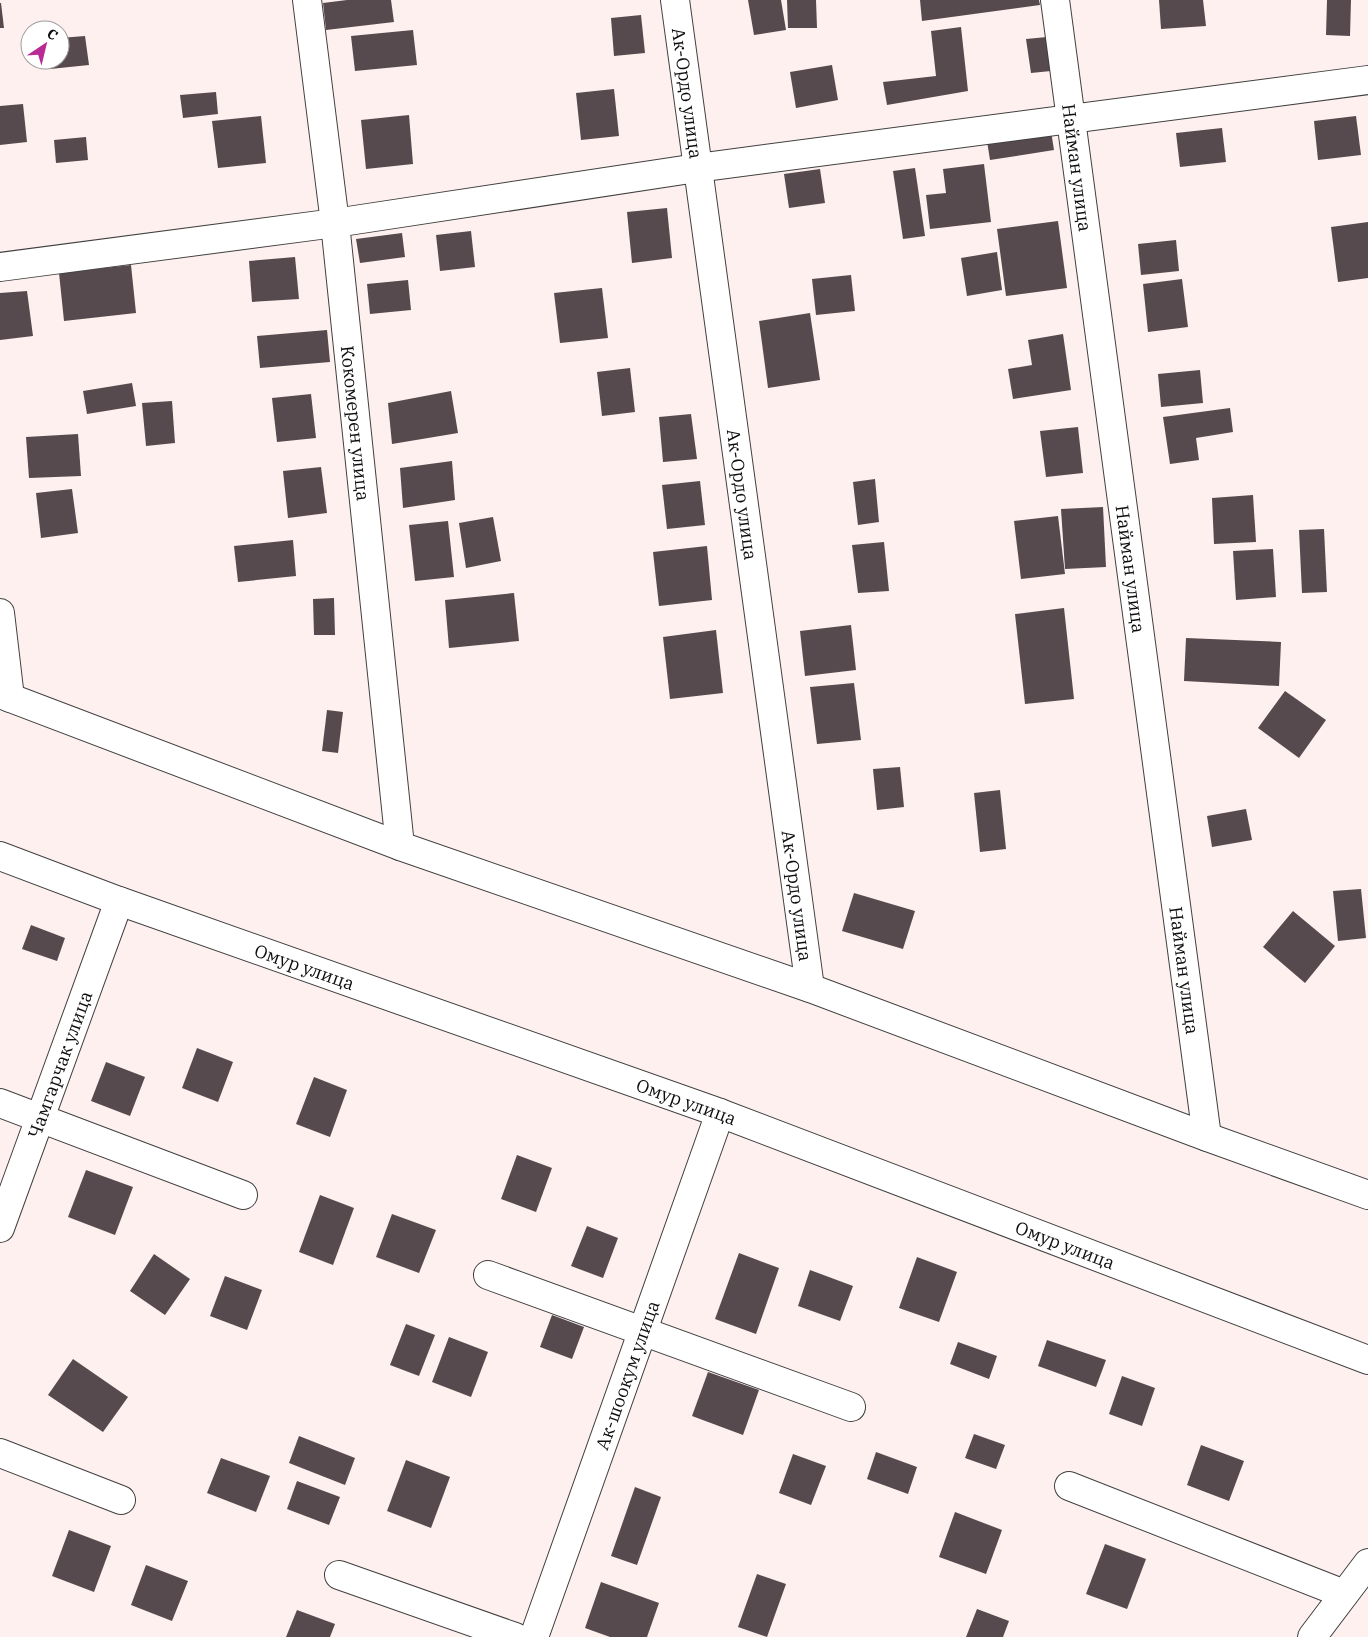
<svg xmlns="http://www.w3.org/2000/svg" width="1368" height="1637" font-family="'IBM Plex Serif',serif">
<rect width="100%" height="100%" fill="#fef0ee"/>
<g fill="#564a4e">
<path d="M347,0H391L394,22L326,30L323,3Z"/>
<path d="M748,0H781L786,30L754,35Z"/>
<path d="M787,0H816L817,28H788Z"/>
<path d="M920,0H1039L1040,5L922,21Z"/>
<path d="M1159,0H1203L1206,26L1161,29Z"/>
<path d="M1327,0H1351L1350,36L1326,35Z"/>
<path d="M0,3H1L4,28H0Z"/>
<path d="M641,15L645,53L614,56L611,18Z"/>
<path d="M961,27L968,91L887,105L883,82L936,76L931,31Z"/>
<path d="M413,30L417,65L355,71L351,36Z"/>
<path d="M85,36L89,65L50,69L49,60H60V38Z"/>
<path d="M1047,37L1051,71L1031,73L1026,39Z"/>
<path d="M832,65L838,100L796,108L790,72Z"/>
<path d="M614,89L619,136L581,140L576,93Z"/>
<path d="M216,92L218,114L183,118L180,95Z"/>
<path d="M23,104L27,142L0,145V106Z"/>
<path d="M409,115L413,164L366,169L361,120Z"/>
<path d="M261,116L266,163L218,168L212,121Z"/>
<path d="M1356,116L1361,155L1318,160L1314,121Z"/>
<path d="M1222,128L1226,162L1180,167L1176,133Z"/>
<path d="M1051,131L1054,150L990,160L987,141Z"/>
<path d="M86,137L88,160L56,163L54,140Z"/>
<path d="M984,164L991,222L930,229L926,195L946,193L943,169Z"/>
<path d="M915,168L925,236L903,239L893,171Z"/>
<path d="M820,169L825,203L789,208L784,174Z"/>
<path d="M667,208L672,258L632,263L627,212Z"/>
<path d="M1058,221L1067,288L1006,296L997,229Z"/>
<path d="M1368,222V278L1338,282L1331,227Z"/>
<path d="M471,231L475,267L440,271L436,235Z"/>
<path d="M402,233L405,257L360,263L356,239Z"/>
<path d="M1176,240L1179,271L1141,275L1138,244Z"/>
<path d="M997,252L1002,290L967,296L961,258Z"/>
<path d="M295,257L299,299L252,302L249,261Z"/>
<path d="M131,265L136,313L64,321L59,273Z"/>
<path d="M851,275L855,311L816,315L812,279Z"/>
<path d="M1182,279L1188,327L1148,332L1143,284Z"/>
<path d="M408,280L411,310L370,314L367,284Z"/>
<path d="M602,288L608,338L560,343L554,293Z"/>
<path d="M27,291L33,336L0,340V293Z"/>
<path d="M810,313L820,380L768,388L759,321Z"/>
<path d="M327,330L330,362L260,368L257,336Z"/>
<path d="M1063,334L1071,390L1013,399L1008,369L1032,365L1028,340Z"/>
<path d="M630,368L635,412L602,416L597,372Z"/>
<path d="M1200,370L1203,403L1161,407L1158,374Z"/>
<path d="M132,383L136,406L87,414L83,391Z"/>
<path d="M451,391L458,433L392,444L388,403Z"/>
<path d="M311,394L316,438L277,442L272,398Z"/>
<path d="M172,401L175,443L146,446L142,403Z"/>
<path d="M1230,408L1233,432L1196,438L1199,460L1170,464L1163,417Z"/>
<path d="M691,414L697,459L663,462L659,417Z"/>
<path d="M1078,427L1083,473L1046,477L1040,431Z"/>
<path d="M78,434L81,476L29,478L26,437Z"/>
<path d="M452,461L455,500L403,508L400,468Z"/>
<path d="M321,467L327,513L288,518L283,471Z"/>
<path d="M875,479L879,522L858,525L853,482Z"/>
<path d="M700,481L705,525L667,529L662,485Z"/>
<path d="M72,489L78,533L41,538L36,493Z"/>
<path d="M1253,495L1256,542L1214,544L1212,498Z"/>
<path d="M1103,507L1106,567L1065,569L1061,509Z"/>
<path d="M1058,516L1065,574L1021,579L1014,521Z"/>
<path d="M493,517L501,561L466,568L459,523Z"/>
<path d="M448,521L454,577L415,581L409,525Z"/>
<path d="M1324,529L1327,592L1302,593L1299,530Z"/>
<path d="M293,540L296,576L238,582L234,546Z"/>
<path d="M884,542L889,591L858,593L852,545Z"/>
<path d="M707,546L712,600L659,606L653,552Z"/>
<path d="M1273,549L1276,597L1236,600L1233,551Z"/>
<path d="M514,593L519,641L449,648L445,600Z"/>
<path d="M334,598L335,635H314L313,599Z"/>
<path d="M1064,608L1074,699L1025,704L1015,614Z"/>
<path d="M851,625L856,670L805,676L800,631Z"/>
<path d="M716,630L723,693L670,699L663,637Z"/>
<path d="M1186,638L1281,642L1279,686L1184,681Z"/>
<path d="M854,683L861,740L817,744L810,687Z"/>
<path d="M1285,691L1326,720L1299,758L1258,728Z"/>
<path d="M327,710L343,712L338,753L322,751Z"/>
<path d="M900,767L904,807L877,810L873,769Z"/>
<path d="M1000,790L1006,849L980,852L974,793Z"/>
<path d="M1246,809L1252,840L1212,847L1207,816Z"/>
<path d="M1361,889L1366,938L1338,941L1333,891Z"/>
<path d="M854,893L915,911L903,949L842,931Z"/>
<path d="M1293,911L1335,946L1305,983L1263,947Z"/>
<path d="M31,925L65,938L57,961L22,949Z"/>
<path d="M197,1048L233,1062L218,1102L182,1088Z"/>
<path d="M106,1062L145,1077L130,1116L91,1101Z"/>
<path d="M314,1077L347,1090L330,1137L296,1124Z"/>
<path d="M517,1155L552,1168L536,1212L501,1199Z"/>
<path d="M86,1170L133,1187L115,1235L68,1217Z"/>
<path d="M320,1195L354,1208L333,1265L299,1252Z"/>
<path d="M392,1214L436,1230L419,1273L376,1257Z"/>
<path d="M587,1226L618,1238L603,1278L571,1266Z"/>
<path d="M739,1253L779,1268L756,1334L715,1319Z"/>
<path d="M154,1254L190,1279L165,1315L130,1291Z"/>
<path d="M917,1257L957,1272L939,1322L899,1308Z"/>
<path d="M810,1270L853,1286L840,1321L798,1306Z"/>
<path d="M225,1276L262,1290L247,1330L210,1316Z"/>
<path d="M552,1315L584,1327L572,1359L540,1347Z"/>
<path d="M406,1324L435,1335L419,1376L390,1365Z"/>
<path d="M449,1337L488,1352L471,1397L432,1382Z"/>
<path d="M1047,1340L1106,1360L1096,1387L1038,1366Z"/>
<path d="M958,1342L997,1356L989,1379L950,1364Z"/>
<path d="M73,1359L128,1397L103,1432L48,1395Z"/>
<path d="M708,1372L759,1390L743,1435L692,1416Z"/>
<path d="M1122,1376L1155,1388L1142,1426L1109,1414Z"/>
<path d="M974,1434L1005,1445L996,1469L965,1458Z"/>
<path d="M299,1436L355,1458L345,1485L289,1463Z"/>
<path d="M1201,1445L1244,1461L1229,1501L1187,1485Z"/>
<path d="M876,1452L917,1467L908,1494L867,1479Z"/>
<path d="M793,1454L826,1466L811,1505L779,1493Z"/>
<path d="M221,1458L270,1476L256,1512L207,1493Z"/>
<path d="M406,1460L450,1477L431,1528L387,1511Z"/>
<path d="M297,1481L340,1497L329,1525L287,1509Z"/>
<path d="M635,1487L661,1497L637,1565L611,1556Z"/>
<path d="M955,1512L1002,1530L986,1574L939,1557Z"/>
<path d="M69,1530L111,1546L94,1592L52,1576Z"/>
<path d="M1105,1544L1146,1559L1127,1609L1086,1594Z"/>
<path d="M146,1565L188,1581L172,1621L131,1605Z"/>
<path d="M757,1574L786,1584L767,1637L738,1627Z"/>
<path d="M601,1582L659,1603L647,1637H610L585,1628Z"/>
<path d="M977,1609L1009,1621L1003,1637H966Z"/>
<path d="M297,1610L335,1624L330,1637H286Z"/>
</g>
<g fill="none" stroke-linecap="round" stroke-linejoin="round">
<g stroke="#404040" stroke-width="30">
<g id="minor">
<path id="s1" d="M307,0L335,223L400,846"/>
<path id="s2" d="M675,0L810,988"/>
<path id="s3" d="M1055,0L1207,1137"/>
<path d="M0,267L335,223L697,168L1368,80"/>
<path d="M0,613L10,698"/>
<path d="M0,694L400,846L810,988L1207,1137L1368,1195"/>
<path id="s4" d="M0,856L119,901L720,1113L1368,1360"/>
<path d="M0,1103L243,1195"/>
<path id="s5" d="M0,1228L119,901"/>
<path d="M488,1275L851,1407"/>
<path d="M0,1453L121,1500"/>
<path d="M1069,1486L1344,1594"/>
<path d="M339,1575L515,1637"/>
<path id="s6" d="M534,1637L720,1113"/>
<path d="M1312,1637L1368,1563"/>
</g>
</g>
<use href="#minor" stroke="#fff" stroke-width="28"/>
</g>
<g text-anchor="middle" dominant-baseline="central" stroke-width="5" stroke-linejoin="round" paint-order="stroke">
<g font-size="18" fill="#0d0d0d" stroke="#fff">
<text stroke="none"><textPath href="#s2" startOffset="94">Ак-Ордо улица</textPath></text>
<text stroke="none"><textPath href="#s3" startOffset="169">Найман улица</textPath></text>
<text stroke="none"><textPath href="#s1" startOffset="426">Кокомерен улица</textPath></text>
<text stroke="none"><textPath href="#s2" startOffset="499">Ак-Ордо улица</textPath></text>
<text stroke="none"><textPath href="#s3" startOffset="574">Найман улица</textPath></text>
<text stroke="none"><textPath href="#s2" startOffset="904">Ак-Ордо улица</textPath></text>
<text stroke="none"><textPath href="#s4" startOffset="324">Омур улица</textPath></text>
<text stroke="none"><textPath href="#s3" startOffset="979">Найман улица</textPath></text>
<text stroke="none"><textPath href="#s5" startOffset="174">Чамгарчак улица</textPath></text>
<text stroke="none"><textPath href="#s4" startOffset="729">Омур улица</textPath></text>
<text stroke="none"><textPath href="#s4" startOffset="1134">Омур улица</textPath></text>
<text stroke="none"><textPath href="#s6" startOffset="278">Ак-шоокум улица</textPath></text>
</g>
</g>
<g transform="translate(45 45) rotate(35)"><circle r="24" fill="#ffffff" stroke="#9e9e9e"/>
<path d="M0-4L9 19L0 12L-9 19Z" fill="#b82b95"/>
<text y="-8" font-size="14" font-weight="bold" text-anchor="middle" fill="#0d0d0d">С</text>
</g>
</svg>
